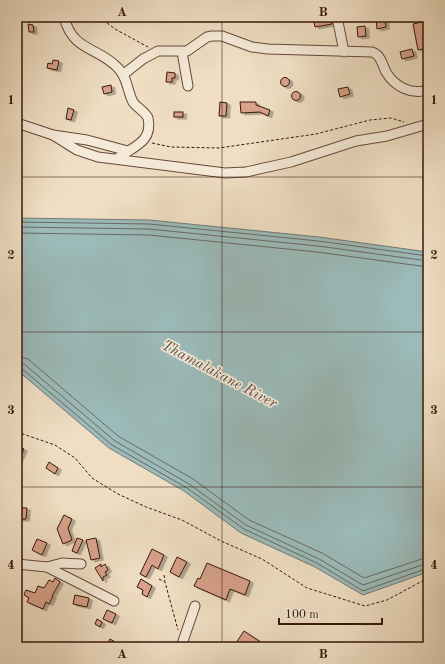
<svg xmlns="http://www.w3.org/2000/svg" width="445" height="664" font-family="'Old Standard TT',serif">
<defs>
<filter id="shadow"><feDropShadow dx="3.5" dy="2" stdDeviation="0" flood-color="#0004"/></filter>
</defs>
<rect width="100%" height="100%" fill="#efdec3"/>
<filter id="stains"><feTurbulence type="fractalNoise" baseFrequency=".005" numOctaves="4"/><feColorMatrix values="0 0 0 0 .2 0 0 0 0 .09 0 0 0 0 .02 0 0 0 .5 -.17"/></filter>
<radialGradient id="worn" r=".72"><stop offset=".6" stop-color="#630" stop-opacity="0"/><stop offset="1" stop-color="#630" stop-opacity=".3"/></radialGradient>
<path fill="#9bbbba" stroke="#737974" d="M17,218L149,220L319,237L428,252V572L363,595L315,567L241,533L184,491L109,448L17,370Z"/>
<g fill="none" stroke-linecap="round" stroke-linejoin="round">
<g stroke="#6a6962" stroke-width="1">
<path d="M17,222L149,224L318,241L428,256"/>
<path d="M17,227L149,229L318,246L428,261"/>
<path d="M17,233L149,235L317,252L428,267"/>
<path d="M17,356L28,359L118,436L193,479L249,520L322,553L364,578L428,557"/>
<path d="M17,362L24,364L115,441L189,484L246,525L319,559L363,585L428,563"/>
<path d="M17,367L21,368L112,445L187,488L244,529L317,563L363,591L428,568"/>
</g>
</g>
<g fill="#d7a18a" stroke="#38170b" filter="url(#shadow)">
<path d="M313,17H331L332,24L315,27Z"/>
<path d="M385,18L386,27L377,29L376,19Z"/>
<path d="M426,21L428,25V48L418,50L413,24Z"/>
<path d="M28,24L33,25L34,32H29Z"/>
<path d="M365,26L366,36L358,37L357,27Z"/>
<path d="M412,49L414,56L402,59L400,52Z"/>
<path d="M53,60L59,61L57,70L47,68L48,63L52,64Z"/>
<path d="M167,72L175,73V78H172V82H166Z"/>
<circle cx="285" cy="82" r="4.5"/>
<path d="M111,85L112,92L104,94L102,87Z"/>
<path d="M348,87L350,94L340,97L338,89Z"/>
<circle cx="296" cy="96" r="4.5"/>
<path d="M220,102L227,103L226,116H219Z"/>
<path d="M240,102H256V105L270,110L268,116L260,112L241,113Z"/>
<path d="M68,108L74,110L71,120L66,119Z"/>
<rect x="174" y="112" width="9" height="5"/>
<path d="M17,446L24,449L17,464Z"/>
<path d="M49,462L58,468L55,474L46,468Z"/>
<path d="M17,508H27L26,519H17Z"/>
<path d="M64,515L72,519L68,528L72,540L63,544L57,529Z"/>
<path d="M77,538L83,540L77,553L72,551Z"/>
<path d="M96,538L100,558L91,560L86,540Z"/>
<path d="M37,539L47,543L42,555L32,550Z"/>
<path d="M152,549L164,555L158,569L152,565L146,577L140,574Z"/>
<path d="M177,557L187,562L179,577L170,572Z"/>
<path d="M207,563L250,581L245,595L230,589L226,600L194,586L198,578L200,579Z"/>
<path d="M101,564V567L105,564L108,570L105,572L107,575L103,577V581L95,568Z"/>
<path d="M55,578L60,582L52,596H53L49,604L46,602L43,609L27,602L29,598L24,595L26,590L35,593L38,586L44,588L49,580L53,582Z"/>
<path d="M141,579L152,586L147,597L142,594L143,590L137,587Z"/>
<path d="M75,595L89,598L87,607L73,604Z"/>
<path d="M107,610L116,614L112,623L103,619Z"/>
<path d="M97,619L102,622L100,627L95,624Z"/>
<path d="M244,631L268,647H242L236,643Z"/>
<path d="M110,639L115,642L112,647H106Z"/>
</g>
<g fill="none" stroke-linecap="round" stroke-linejoin="round">
<g stroke="#664939" stroke-width="11">
<g id="minor">
<path d="M64,17C73,52 97,46 118,68C128,78 127,91 133,102C137,108 145,111 148,118C153,142 134,146 118,158"/>
<path d="M337,17L344,52"/>
<path d="M182,52L188,86"/>
<path d="M124,74L143,59L158,51H187L207,37L212,36H222L252,47L268,49L372,52C381,55 382,64 386,72C395,87 411,95 428,90"/>
<path d="M17,123L53,135L87,140L128,151"/>
<path d="M53,135L77,150L98,157L225,173L246,172L291,162L356,141L387,136L428,124"/>
<path d="M17,564L47,567L114,601"/>
<path d="M47,567L62,563L81,564"/>
<path d="M181,647L195,606"/>
</g>
</g>
<g stroke="#38170b" stroke-width="1" stroke-dasharray="3 2" stroke-linecap="butt">
<path d="M99,17L115,29L148,47"/>
<path d="M152,143L171,147L219,148L316,134L370,120L391,118L404,122"/>
<path d="M17,432L55,445L75,458L92,478L118,494L146,507L182,520L221,541L262,559L307,588L365,606L387,600L428,578"/>
<path d="M164,575L165,581"/>
<path d="M159,579L165,582L178,630"/>
</g>
<use href="#minor" stroke="#f5ead8" stroke-width="9"/>
</g>
<path fill="none" stroke="#38170b" stroke-width="1" stroke-opacity="0.55" d="M222,17V647M17,177H428M17,332H428M17,487H428"/>
<g text-anchor="middle" dominant-baseline="central" stroke-width="3.5" stroke-linejoin="round" paint-order="stroke">
<g font-size="15" font-style="italic" fill="#5b5048" stroke="#f5ead8">
<text transform="translate(219 375) rotate(28)">Thamalakane River</text>
</g>
</g>
<rect width="445" height="664" fill="none" stroke="#efdec3" stroke-width="44"/>
<path d="M279 618v6h103v-6" fill="none" stroke="#38170b" stroke-width="2"/>
<text x="285" y="618" font-size="12" fill="#38170b" stroke="#f5ead8" stroke-width="3" paint-order="stroke">100 m</text>
<rect x="22" y="22" width="401" height="620" fill="none" stroke="#38170b" stroke-width="1.5"/>
<g font-size="13" text-anchor="middle" font-weight="bold" fill="#38170b">
<text x="122" y="16">A</text>
<text x="323" y="16">B</text>
<text x="11" y="104">1</text>
<text x="434" y="104">1</text>
<text x="11" y="259">2</text>
<text x="434" y="259">2</text>
<text x="11" y="414">3</text>
<text x="434" y="414">3</text>
<text x="11" y="569">4</text>
<text x="434" y="569">4</text>
<text x="122" y="658">A</text>
<text x="323" y="658">B</text>
</g>
<rect width="100%" height="100%" filter="url(#stains)"/>
<rect width="100%" height="100%" fill="url(#worn)"/>
</svg>
